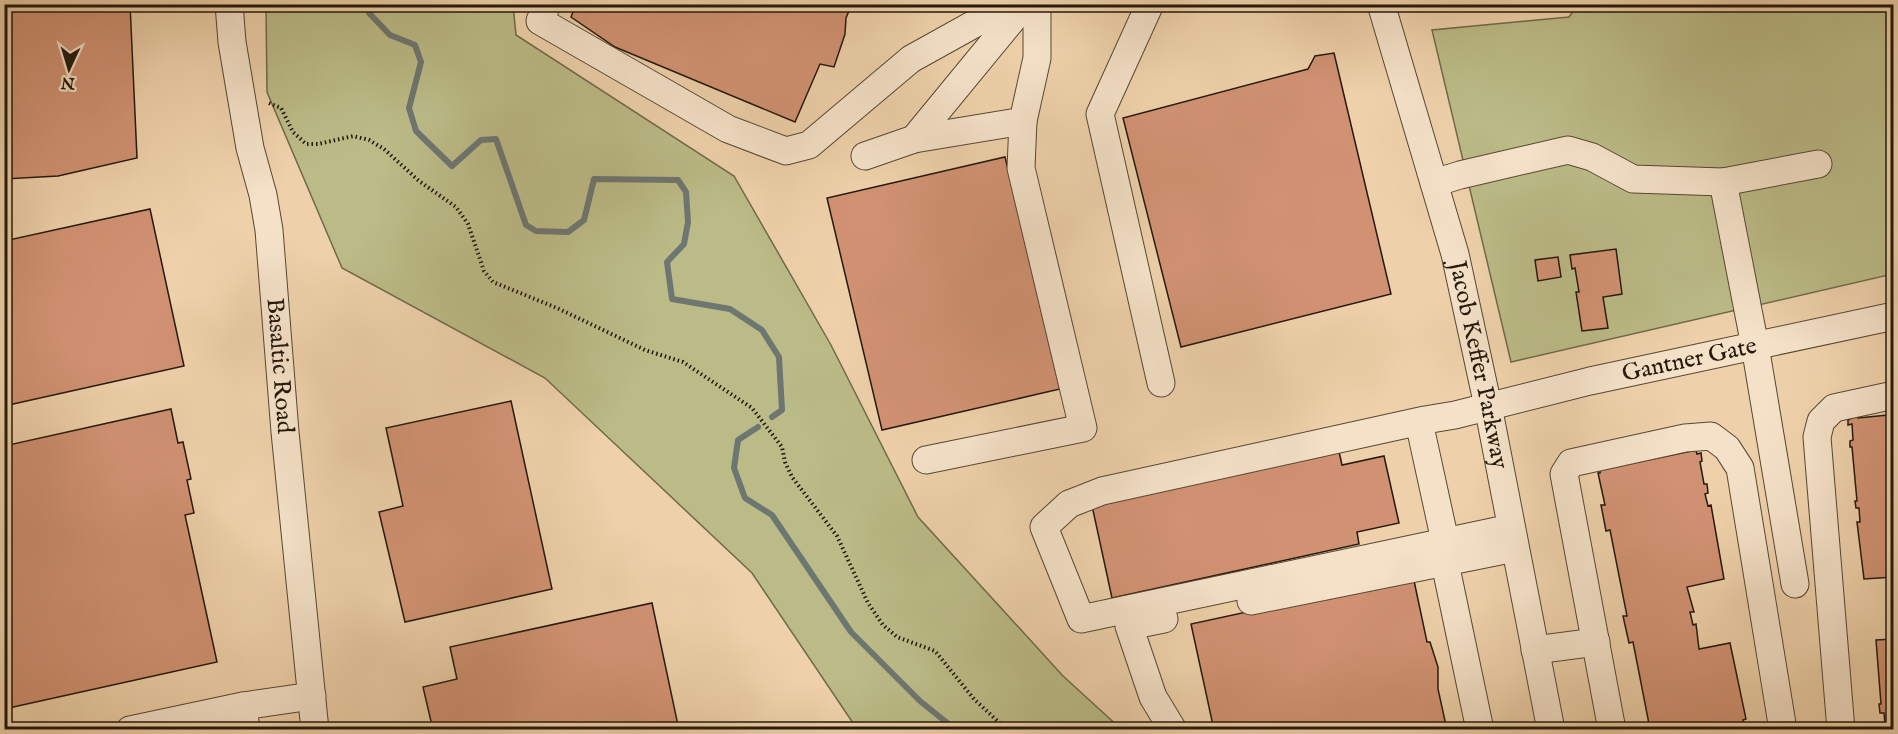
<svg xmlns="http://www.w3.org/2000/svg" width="1898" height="734" font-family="'IM FELL English',serif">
<rect width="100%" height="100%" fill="#eed1aa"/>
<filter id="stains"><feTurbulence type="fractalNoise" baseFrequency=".00333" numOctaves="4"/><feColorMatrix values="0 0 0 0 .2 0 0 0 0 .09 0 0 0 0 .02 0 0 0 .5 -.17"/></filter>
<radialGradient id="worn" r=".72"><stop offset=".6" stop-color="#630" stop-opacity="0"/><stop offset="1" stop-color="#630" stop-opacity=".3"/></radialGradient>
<g fill="#bbbb87" stroke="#706a49" stroke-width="1.5">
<path d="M266,5H513L516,35L734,176L831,345L918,517L1063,676L1121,729H857L752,573L545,378L342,268L267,92Z"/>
<path d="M1578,5H1893V274L1511,362L1432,30L1569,17Z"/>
</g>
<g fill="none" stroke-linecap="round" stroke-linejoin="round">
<g stroke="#6e7671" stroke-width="6">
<path d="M371,4L369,13L390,35L415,45L421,62L409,108L416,131L452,166L481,140L496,139L526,225L536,231L568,232L584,220L594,179L678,180L686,192L688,222L684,244L667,262L672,299L730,309L762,330L779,357L782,410L772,417"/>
<path d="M758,427L738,440L734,468L745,498L772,515L851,632L920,701L956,730"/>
</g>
</g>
<g fill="#d19273" stroke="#24190b" stroke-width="1.5">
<path d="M4,4H130L137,158L58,176L4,179Z"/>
<path d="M576,4H852L846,18L845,34L834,67L820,64L795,122L615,47L571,17Z"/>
<path d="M1334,53L1391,294L1181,347L1123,118L1308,69L1315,56Z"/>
<path d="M1005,157L1060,389L882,430L827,198Z"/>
<path d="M150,209L184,366L4,406V241Z"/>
<path d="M1616,249L1622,294L1603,297L1608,328L1582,331L1576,292H1579L1575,268L1572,269L1570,255Z"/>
<path d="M1558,257L1561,277L1538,281L1535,260Z"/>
<path d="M511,401L552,589L405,622L379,512L403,506L386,428Z"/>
<path d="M171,409L178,443L183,442L191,479L187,480L194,513L185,515L217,662L4,709V446Z"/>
<path d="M1894,409V577L1864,579L1857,522H1860L1859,508H1856L1855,501H1857L1852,447H1850V441L1853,440L1852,424L1848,425V420L1857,415L1858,418L1888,415V410Z"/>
<path d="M1338,447L1342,465L1384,456L1399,523L1357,532L1359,544L1112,598L1091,501Z"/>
<path d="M1696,450L1697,454L1701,453L1702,461L1700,462L1704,484H1707L1708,493L1705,494L1708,506L1711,505L1724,579L1687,587L1694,612H1690L1693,625L1696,624L1699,649L1730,643L1746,719L1743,720L1745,730H1645L1650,729L1633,642L1629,643L1623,616H1627L1610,530L1606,531L1601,505H1605L1598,473H1600V470Z"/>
<path d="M1413,576L1427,642H1430L1438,667V689L1447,730H1214L1191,624Z"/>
<path d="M652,603L679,730H433L423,687L457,679L450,647Z"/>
<path d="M1894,639V730H1882V726L1885,725L1884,713H1880L1879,704H1881L1876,640Z"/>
</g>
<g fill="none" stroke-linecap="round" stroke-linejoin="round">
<g stroke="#564733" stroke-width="29">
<g id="minor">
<path id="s1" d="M229,4L232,42L250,148L263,195L269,230L285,432L315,730"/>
<path d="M547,4L540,21L728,129L786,151L809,145L911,59L1010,4"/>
<path d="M1150,4L1100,114L1161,383"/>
<path id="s2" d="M1381,4L1455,254L1488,406L1551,730"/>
<path d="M914,139L1025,4"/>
<path d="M865,156L914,139L1023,121L1037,58V4"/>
<path d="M1434,183L1460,175L1568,150L1592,157L1633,179L1723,182"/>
<path d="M1419,422L1445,541"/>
<path d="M926,460L1083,428L1021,168L1023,121"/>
<path id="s3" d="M1511,528L1081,619L1044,527L1069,504L1102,491L1425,420L1455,415L1590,381L1894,316"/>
<path d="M1445,563L1480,730"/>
<path d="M1795,584L1755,346L1723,182L1818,164"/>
<path d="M1251,601L1515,548"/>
<path d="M1164,619L1129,626L1153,697L1173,730"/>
<path d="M1535,650L1596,642"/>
<path d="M130,730L243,706"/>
<path d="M246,730L243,706L312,696"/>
<path d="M1612,730L1564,474L1571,463L1685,438L1711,436L1727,448L1740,468L1783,730"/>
<path d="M1841,730L1817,437L1821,421L1834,408L1894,395"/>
</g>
</g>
<path stroke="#24190b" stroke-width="4" stroke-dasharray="1.5 3" stroke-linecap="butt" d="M269,103L281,108L293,132L306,144H318L353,136L369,140L384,149L419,181L456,207L468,224L484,271L493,282L557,308L645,350L683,362L752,408L782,447L785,462L792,477L837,536L868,603L883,625L897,637L935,651L974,699L1007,730"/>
<use href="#minor" stroke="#f4e1c8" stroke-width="27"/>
</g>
<g text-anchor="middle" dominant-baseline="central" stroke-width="4.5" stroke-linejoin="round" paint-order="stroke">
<g font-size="24" fill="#24190b" stroke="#f4e1c8">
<text stroke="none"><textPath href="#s3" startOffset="1210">Gantner Gate</textPath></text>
<text stroke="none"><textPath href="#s2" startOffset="374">Jacob Keffer Parkway</textPath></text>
<text stroke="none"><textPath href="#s1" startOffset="366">Basaltic Road</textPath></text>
</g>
</g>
<rect width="1898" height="734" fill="none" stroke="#eed1aa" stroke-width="24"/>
<rect x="6" y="6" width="1886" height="722" fill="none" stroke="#24190b" stroke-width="3"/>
<rect x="12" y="12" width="1874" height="710" fill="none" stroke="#24190b" stroke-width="1.5"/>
<g transform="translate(69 69) rotate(184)" stroke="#f4e1c8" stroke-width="4.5" paint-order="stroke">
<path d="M0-4.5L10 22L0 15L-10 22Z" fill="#24190b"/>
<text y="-9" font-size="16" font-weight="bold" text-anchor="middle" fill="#24190b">N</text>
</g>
<rect width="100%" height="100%" filter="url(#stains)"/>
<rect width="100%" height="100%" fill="url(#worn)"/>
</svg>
